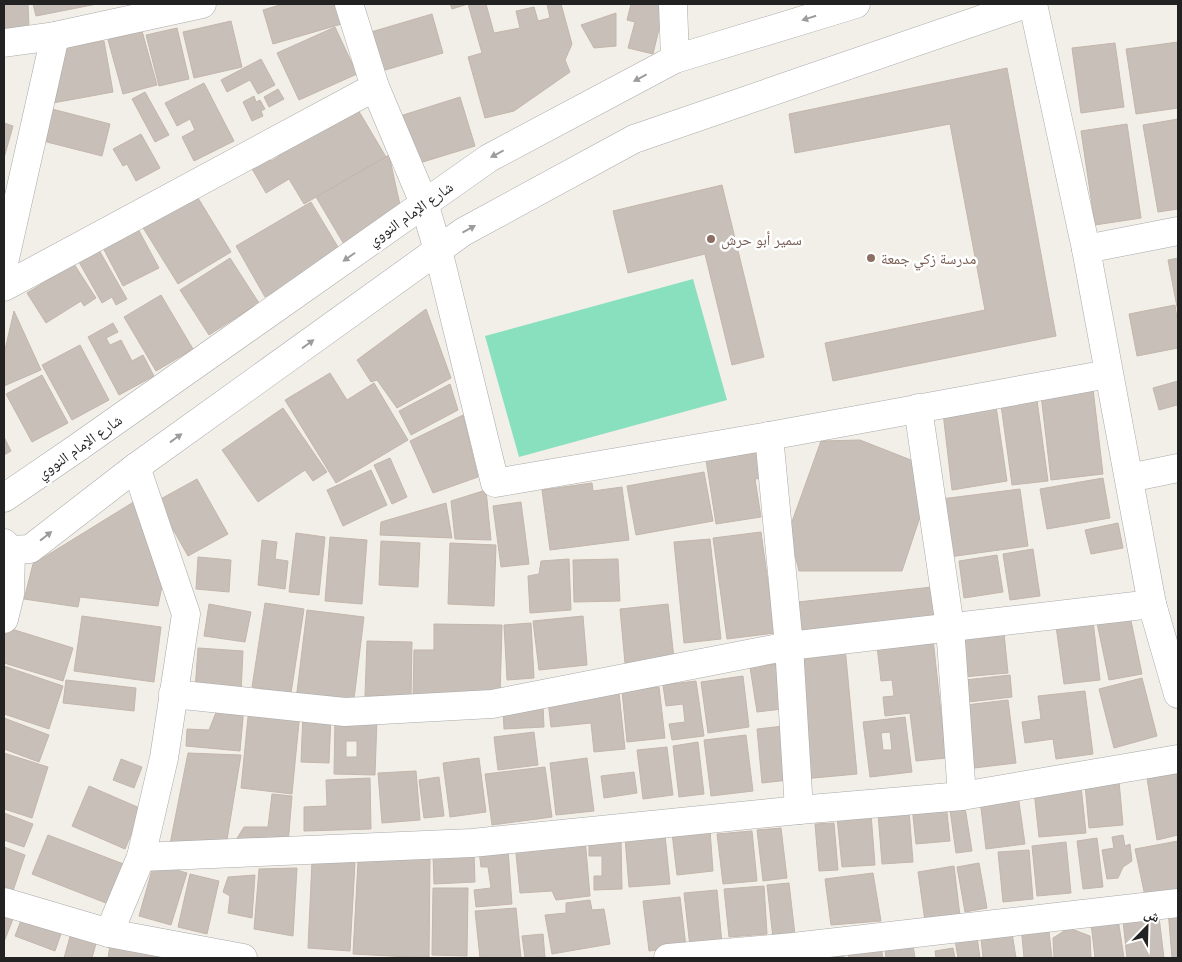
<svg xmlns="http://www.w3.org/2000/svg" width="1182" height="962" font-family="'Open Sans','Noto Naskh Arabic',sans-serif">
<rect width="100%" height="100%" fill="#f2efe9"/>
<path fill="#88e0be" d="M693,279L727,400L519,457L485,336Z"/>
<g fill="#c7bfb8" stroke="#c4b6ab" fill-rule="evenodd">
<path d="M4,4H28L29,27L4,32Z"/>
<path d="M33,4H97L36,16Z"/>
<path d="M283,4H339L345,23L273,44L263,10Z"/>
<path d="M450,4H486L494,33L520,28L516,11L534,7L538,21L550,18L547,4H561L572,44L565,60L570,72L514,111L485,118L468,57L482,53L468,4L452,9Z"/>
<path d="M631,4H665L653,54L628,48L635,22L627,20Z"/>
<path d="M616,13V46L594,48L581,25Z"/>
<path d="M432,14L443,53L382,71L371,32Z"/>
<path d="M231,21L242,67L194,78L183,32Z"/>
<path d="M335,27L357,74L299,100L277,53Z"/>
<path d="M177,28L189,79L159,86L146,35Z"/>
<path d="M142,31L157,85L123,94L108,40Z"/>
<path d="M104,41L113,92L53,103L61,48Z"/>
<path d="M1178,42V108L1136,114L1126,49Z"/>
<path d="M1115,43L1124,107L1081,113L1072,48Z"/>
<path d="M261,59L275,85L258,94L250,80L227,92L221,80Z"/>
<path d="M1007,68L1056,336L833,381L825,343L985,310L950,124L795,153L789,114Z"/>
<path d="M204,83L234,141L194,161L182,137L195,130L190,119L177,126L165,103Z"/>
<path d="M278,89L284,99L269,107L264,97Z"/>
<path d="M145,92L169,135L155,142L132,99Z"/>
<path d="M254,96L256,102L260,100L265,109L261,111L263,116L252,121L243,102Z"/>
<path d="M460,97L475,146L413,165L397,117Z"/>
<path d="M354,103L386,157L304,204L289,179L266,193L247,160L264,150L271,161L279,156L275,149Z"/>
<path d="M52,109L110,124L102,156L43,141Z"/>
<path d="M1178,119V209L1158,212L1143,125Z"/>
<path d="M4,123L13,126L4,158Z"/>
<path d="M1127,124L1141,218L1095,225L1081,131Z"/>
<path d="M141,134L160,168L136,181L127,164L123,166L113,149Z"/>
<path d="M389,155L402,214L345,246L316,197Z"/>
<path d="M722,185L764,357L732,365L705,254L628,273L613,211Z"/>
<path d="M195,193L231,252L178,284L142,226Z"/>
<path d="M311,202L341,252L265,297L236,246Z"/>
<path d="M137,227L159,268L123,286L102,246Z"/>
<path d="M99,250L127,299L116,305L112,297L102,303L79,262Z"/>
<path d="M230,258L259,303L209,335L180,290Z"/>
<path d="M1178,258V312L1168,260Z"/>
<path d="M74,264L96,298L84,306L81,301L46,323L27,293Z"/>
<path d="M161,295L193,349L156,371L124,317Z"/>
<path d="M1175,305L1178,324V348L1137,356L1129,314Z"/>
<path d="M426,309L451,378L397,408L377,380L371,382L357,360Z"/>
<path d="M14,311L41,370L4,386V354Z"/>
<path d="M113,323L118,332L106,338L110,345L121,340L132,361L143,355L154,376L119,395L88,337Z"/>
<path d="M80,345L109,400L72,420L42,365Z"/>
<path d="M330,373L347,400L374,383L408,440L336,483L285,400Z"/>
<path d="M42,375L68,423L32,442L6,394Z"/>
<path d="M1178,381V408L1177,405L1159,410L1153,388Z"/>
<path d="M450,384L458,410L411,435L399,411Z"/>
<path d="M1093,389L1103,474L1051,480L1041,395Z"/>
<path d="M1037,400L1048,481L1012,485L1001,405Z"/>
<path d="M996,406L1007,481L952,490L943,413Z"/>
<path d="M283,408L327,472L313,481L305,470L258,502L222,450Z"/>
<path d="M463,415L478,477L433,493L410,441Z"/>
<path d="M4,437L11,451L4,455Z"/>
<path d="M860,440L916,462L925,502L902,571H799L789,530L821,441Z"/>
<path d="M760,452L764,478L755,479L761,517L716,524L706,460Z"/>
<path d="M390,458L407,497L392,504L374,465Z"/>
<path d="M371,470L387,505L343,526L327,490Z"/>
<path d="M704,472L713,521L636,535L627,486Z"/>
<path d="M1103,478L1110,518L1047,529L1040,489Z"/>
<path d="M197,479L228,534L188,556L157,501Z"/>
<path d="M592,483L593,491L622,487L629,540L550,550L542,490Z"/>
<path d="M1020,489L1028,546L949,557L941,499Z"/>
<path d="M486,490L491,540L455,539L451,501Z"/>
<path d="M140,498L162,586L158,606L80,597L78,607L24,599L33,564Z"/>
<path d="M521,502L529,564L501,567L493,506Z"/>
<path d="M446,503L452,538L380,535L381,522Z"/>
<path d="M1118,523L1123,548L1091,554L1085,530Z"/>
<path d="M761,532L775,633L727,639L713,538Z"/>
<path d="M296,533L325,537L319,595L289,592Z"/>
<path d="M330,537L367,540L362,604L325,601Z"/>
<path d="M710,539L721,639L684,643L674,542Z"/>
<path d="M262,540L277,542L275,559L288,561L285,589L258,585Z"/>
<path d="M381,541L420,543L418,587L379,585Z"/>
<path d="M450,543L496,545L494,606L448,604Z"/>
<path d="M1033,549L1040,596L1010,600L1003,554Z"/>
<path d="M997,555L1003,592L964,598L959,561Z"/>
<path d="M198,557L231,560L229,592L196,589Z"/>
<path d="M569,559L571,610L530,613L528,576L539,574L541,561Z"/>
<path d="M618,559L620,601L574,602L573,560Z"/>
<path d="M932,587L936,621L802,635L798,602Z"/>
<path d="M265,603L304,609L291,693L252,687Z"/>
<path d="M209,604L251,612L245,642L204,636Z"/>
<path d="M668,604L674,659L625,663L620,609Z"/>
<path d="M307,610L364,617L353,707L296,700Z"/>
<path d="M82,616L161,627L154,682L74,671Z"/>
<path d="M583,616L587,665L539,670L533,621Z"/>
<path d="M1130,616L1142,674L1109,680L1097,623Z"/>
<path d="M1093,621L1100,680L1064,684L1056,626Z"/>
<path d="M531,623L534,678L507,680L504,625Z"/>
<path d="M434,624L502,625L500,697L413,696L414,650H434Z"/>
<path d="M5,627L73,648L63,681L4,663V632Z"/>
<path d="M1004,633L1008,673L963,677L960,637Z"/>
<path d="M933,639L946,758L916,761L910,713L885,716L883,697L894,696L892,680L881,681L877,646Z"/>
<path d="M367,641L412,642L411,697L365,696Z"/>
<path d="M845,647L857,774L803,779L791,653Z"/>
<path d="M198,648L243,651L241,692L195,691Z"/>
<path d="M776,664L782,709L757,712L750,667Z"/>
<path d="M4,666L63,686L49,729L4,714Z"/>
<path d="M1010,675L1012,697L968,702L965,680Z"/>
<path d="M743,676L749,727L708,733L701,682Z"/>
<path d="M1142,678L1157,736L1114,748L1099,689Z"/>
<path d="M66,680L136,688L134,711L63,703Z"/>
<path d="M696,681L704,736L672,740L669,724L685,722L683,704L666,706L663,685Z"/>
<path d="M659,687L665,738L627,742L622,691Z"/>
<path d="M1085,691L1093,754L1056,759L1053,739L1025,743L1022,722L1041,719L1038,696Z"/>
<path d="M619,693L625,749L594,752L591,723L551,727L548,701Z"/>
<path d="M1008,700L1016,763L974,768L966,705Z"/>
<path d="M219,705L244,707L240,751L186,746L187,729L209,730Z"/>
<path d="M543,706L544,727L504,729L503,709Z"/>
<path d="M249,707L300,712L292,794L241,788Z"/>
<path d="M303,713L331,715L329,763L301,762Z"/>
<path d="M905,717L912,772L870,777L863,722ZM890,732L892,750H883L881,733Z"/>
<path d="M4,718L49,735L39,762L4,749Z"/>
<path d="M335,718L377,719L375,775L334,774ZM346,741H357V757H346Z"/>
<path d="M784,726L789,780L762,783L757,729Z"/>
<path d="M534,732L538,765L498,770L494,737Z"/>
<path d="M746,735L753,791L711,796L704,740Z"/>
<path d="M698,742L704,794L679,797L673,746Z"/>
<path d="M667,747L673,795L643,799L637,750Z"/>
<path d="M4,753L48,767L32,818L4,809Z"/>
<path d="M188,753L241,755L226,846L170,844Z"/>
<path d="M479,758L486,812L450,817L443,763Z"/>
<path d="M587,758L594,811L556,815L550,763Z"/>
<path d="M121,759L142,767L134,788L113,780Z"/>
<path d="M545,767L552,817L492,825L485,774Z"/>
<path d="M416,771L420,820L382,823L378,773Z"/>
<path d="M634,772L637,793L604,798L601,776Z"/>
<path d="M1177,774L1178,835L1157,840L1147,778Z"/>
<path d="M439,777L444,816L424,818L419,780Z"/>
<path d="M370,778L371,829L304,831V807L327,806L326,780Z"/>
<path d="M1119,781L1123,825L1089,828L1085,784Z"/>
<path d="M89,786L142,809L125,849L72,826Z"/>
<path d="M1081,786L1086,833L1039,837L1034,791Z"/>
<path d="M272,794L292,796L288,844L231,848L244,827H268Z"/>
<path d="M1018,795L1025,844L986,849L980,800Z"/>
<path d="M964,801L972,851L956,853L949,803Z"/>
<path d="M946,803L950,841L916,844L912,807Z"/>
<path d="M909,811L913,862L882,864L878,814Z"/>
<path d="M4,813L33,824L24,847L4,840Z"/>
<path d="M871,814L875,865L842,867L837,817Z"/>
<path d="M834,823L838,870L819,871L815,824Z"/>
<path d="M781,828L787,878L763,881L757,830Z"/>
<path d="M710,830L713,871L677,875L672,833Z"/>
<path d="M752,831L757,881L723,884L717,834Z"/>
<path d="M48,835L126,865L111,905L32,874Z"/>
<path d="M665,835L670,884L629,887L625,838Z"/>
<path d="M1123,835L1125,846L1130,844L1132,861L1123,867L1118,878L1107,879L1102,850L1114,848L1112,837Z"/>
<path d="M585,838L590,896L556,900L552,891L520,893L515,844Z"/>
<path d="M1097,838L1103,887L1083,889L1077,841Z"/>
<path d="M621,840L622,889L594,890V876H602V856H589V841Z"/>
<path d="M1178,841V897L1146,901L1135,849Z"/>
<path d="M1066,842L1071,893L1037,896L1032,846Z"/>
<path d="M4,847L25,855L12,894L4,891Z"/>
<path d="M508,849L512,904L476,907L474,890L491,888L488,867H481L479,851Z"/>
<path d="M1029,850L1033,899L1003,902L998,852Z"/>
<path d="M474,853L475,882L434,884L433,855Z"/>
<path d="M430,856L429,958L353,954L358,862Z"/>
<path d="M312,861L355,863L350,951L308,948Z"/>
<path d="M154,863L187,873L171,925L139,916Z"/>
<path d="M979,863L987,908L965,912L957,867Z"/>
<path d="M954,866L960,916L925,921L918,872Z"/>
<path d="M297,868L293,936L254,929L259,869Z"/>
<path d="M873,873L881,921L831,925L825,879Z"/>
<path d="M190,874L219,881L207,934L178,927Z"/>
<path d="M255,875L252,918L228,913L230,896L223,892L228,877Z"/>
<path d="M789,883L795,935L773,938L767,885Z"/>
<path d="M764,886L767,934L729,937L724,889Z"/>
<path d="M433,888H468L467,956L432,955Z"/>
<path d="M717,890L722,944L690,947L684,893Z"/>
<path d="M680,897L686,947L649,951L643,901Z"/>
<path d="M590,900L592,910L604,909L610,944L552,954L545,915L566,913V903Z"/>
<path d="M516,908L521,958H480L475,911Z"/>
<path d="M1178,909V958H1172L1168,910Z"/>
<path d="M25,910L64,925L55,951L15,936Z"/>
<path d="M4,915L13,919L4,942Z"/>
<path d="M1159,917L1164,958H1127L1123,921Z"/>
<path d="M1118,919L1124,958H1095L1091,923Z"/>
<path d="M1048,923L1052,958H1024L1021,926Z"/>
<path d="M73,926L99,933L92,958H64Z"/>
<path d="M1069,928L1090,936L1091,958H1054L1053,938Z"/>
<path d="M1012,933L1016,958H983L981,937Z"/>
<path d="M543,934L545,957L525,958L522,936Z"/>
<path d="M977,937L980,958H958L955,940Z"/>
<path d="M912,938L915,958H886L884,942Z"/>
<path d="M880,942L883,958H849L847,948Z"/>
<path d="M110,945L171,958H108Z"/>
<path d="M953,948L955,958H936L935,951Z"/>
<path d="M842,949L844,958H809Z"/>
</g>
<g fill="none" stroke-linecap="round" stroke-linejoin="round">
<g stroke="#a9a9a9" stroke-width="29">
<g id="minor">
<path d="M349,4L375,87L424,203L438,250L495,483L769,436L1108,374"/>
<path d="M673,4L675,59"/>
<path d="M1033,4L1086,249L1152,604L1178,694"/>
<path d="M4,43L55,36L202,4"/>
<path d="M1086,249L1178,231"/>
<path d="M4,263L55,36"/>
<path d="M4,287L375,87"/>
<path d="M918,408L950,627L962,796"/>
<path d="M769,436L789,646L799,810"/>
<path d="M1129,478L1178,468"/>
<path d="M4,619L10,594L11,550"/>
<path d="M173,694L345,712L492,704L789,646L1152,604"/>
<path d="M141,857L472,843L799,810L962,796L1178,759"/>
<path d="M4,902L109,933L243,958"/>
<path d="M109,933L141,857L164,758L186,614L136,467"/>
<path d="M668,958L793,947L1178,903"/>
</g>
</g>
<g stroke="#a9a9a9" stroke-width="29">
<g id="tertiary">
<path d="M4,498L77,448L489,158L675,59L856,4"/>
<path d="M4,543L11,550L30,549L136,467L463,232L634,139L1026,4"/>
</g>
</g>
<use href="#minor" stroke="#fff" stroke-width="28"/>
<use href="#tertiary" stroke="#fff" stroke-width="28"/>
</g>
<defs><path id="oneway-solid" d="M-6-.8H1V-3.2L6.5 0L1 3.2V.8H-6Z" transform="scale(1.25)"/></defs>
<g fill="#9c9c9c">
<use href="#oneway-solid" transform="translate(809 18) rotate(163)"/>
<use href="#oneway-solid" transform="translate(640 78) rotate(152)"/>
<use href="#oneway-solid" transform="translate(497 154) rotate(152)"/>
<use href="#oneway-solid" transform="translate(469 229) rotate(-29)"/>
<use href="#oneway-solid" transform="translate(349 257) rotate(145)"/>
<use href="#oneway-solid" transform="translate(308 344) rotate(-36)"/>
<use href="#oneway-solid" transform="translate(176 438) rotate(-36)"/>
<use href="#oneway-solid" transform="translate(46 536) rotate(-38)"/>
</g>
<g fill="#8d6e63" stroke="#fff" stroke-width="2">
<circle cx="711" cy="239" r="5"/>
<circle cx="871" cy="258" r="5"/>
</g>
<g text-anchor="middle" dominant-baseline="central" stroke-width="5" stroke-linejoin="round" paint-order="stroke">
<g font-size="15" fill="#222" stroke="#fff">
<text transform="translate(410 213) rotate(-35)">شارع الإمام النووي</text>
<text transform="translate(79 446) rotate(-35)">شارع الإمام النووي</text>
</g>
<g font-size="15" fill="#785e54" stroke="#fff" text-anchor="start">
<text x="721" y="239">سمير أبو حرش</text>
<text x="881" y="258">مدرسة زكي جمعة</text>
</g>
</g>
<rect width="1182" height="962" fill="none" stroke="#222222" stroke-width="10"/>
<g transform="translate(1147 927) rotate(23)" stroke="#ffffff" stroke-width="4" paint-order="stroke">
<path d="M0-4L9 19L0 12L-9 19Z" fill="#222222"/>
<text y="-8" font-size="14" font-weight="bold" text-anchor="middle" fill="#222222">ش</text>
</g>
</svg>
